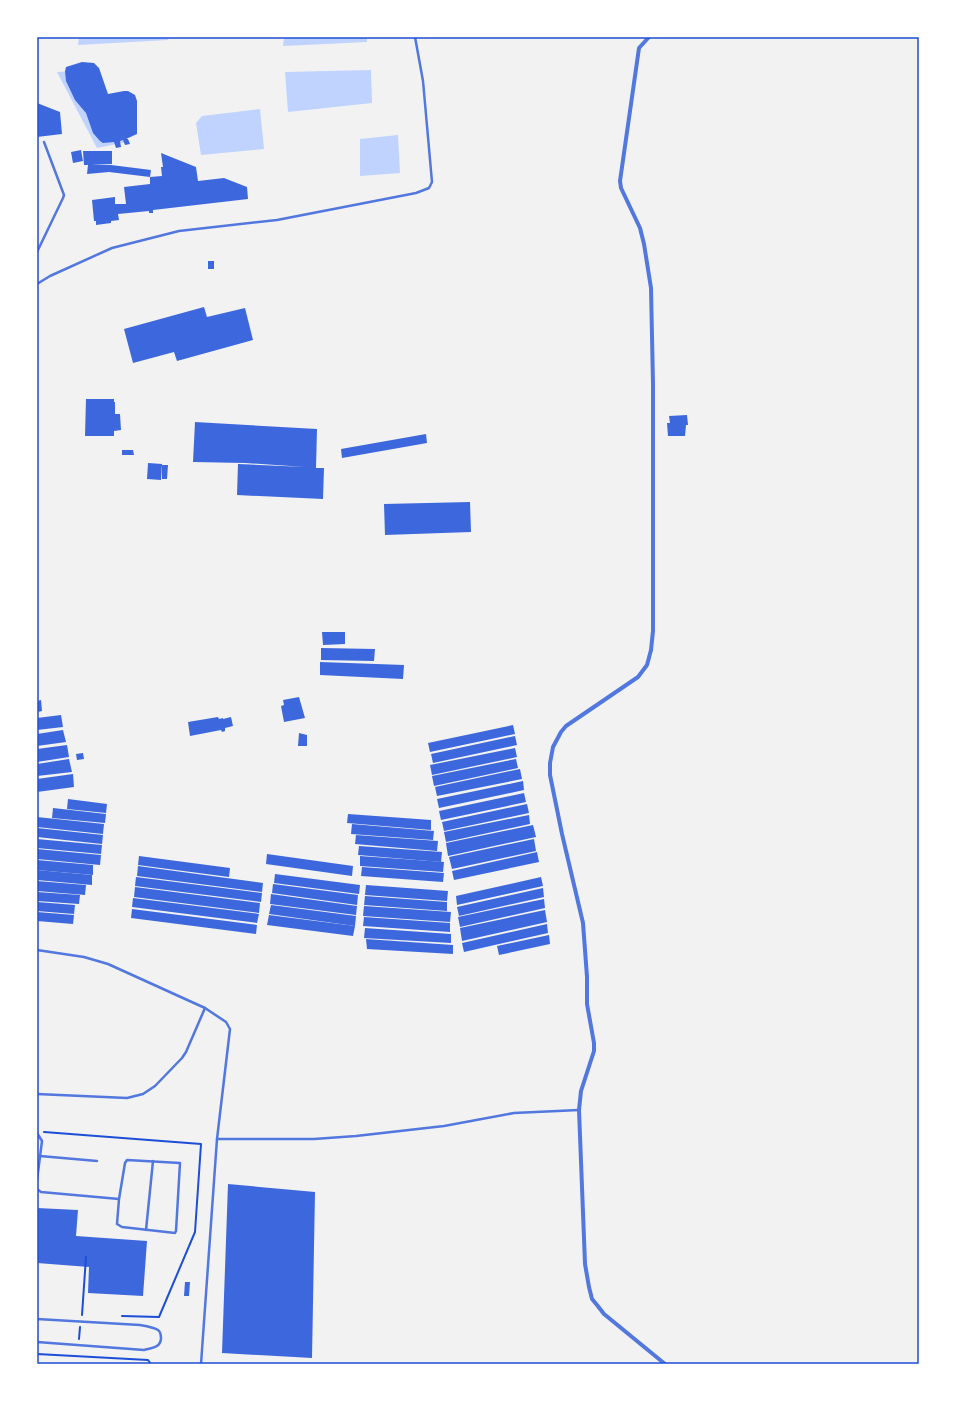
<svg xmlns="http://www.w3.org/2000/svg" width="956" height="1401" font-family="Ubuntu,sans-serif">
<rect width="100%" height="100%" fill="#f2f2f2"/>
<g fill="#bfd3fe">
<path d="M79,37H168V40L78,45Z"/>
<path d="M284,37H367V42L283,46Z"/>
<path d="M87,70L104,101L126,99L127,142L97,148L57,72Z"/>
<path d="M371,70L372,103L288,112L285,72Z"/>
<path d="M260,109L264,149L201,155L196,123L202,116Z"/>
<path d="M398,135L400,173L360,176V139Z"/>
</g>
<g fill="#3d67dc">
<path d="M82,62L94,63L99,68L108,94L124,91H128L135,95L137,101V134L126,139H128L130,144L125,145L123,140L120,141L121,147L116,148L114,142L103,143L100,141L93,133L86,113L75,100L66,81L65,71L66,67Z"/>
<path d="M37,103L60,112L62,134L37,137Z"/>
<path d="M81,150L83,161L73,163L71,152Z"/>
<path d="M83,151H112V164L91,165H111L151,170L150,177L109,172L87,174L88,165H84Z"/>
<path d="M161,153L196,167L198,181L224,178L247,187L248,199L153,210V213H149V211L118,214L119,220L111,221V223L96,225V221H94L92,200L115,197V204H126L124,187L150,184V177L162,176L161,167H163Z"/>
<rect x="208" y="261" width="6" height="8"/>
<path d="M204,307L207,317L245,308L253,340L177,361L174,352L133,363L124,329Z"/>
<path d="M86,399H114V402H115V414H120L121,430L114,431V436H85Z"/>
<path d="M687,415L688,425H686L685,436H668L667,423H670L669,416Z"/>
<path d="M195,422L317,429L316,468H324L323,499L237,495L238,464L305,467L245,463L193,462Z"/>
<path d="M426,434L427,443L342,458L341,449Z"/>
<path d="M122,450H133L134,455H122Z"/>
<path d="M148,463L162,464L161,480L147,479Z"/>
<path d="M162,465H168L167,479H162Z"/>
<path d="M470,502L471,532L385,535L384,504Z"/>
<path d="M322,632H345V644L323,645Z"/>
<path d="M321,648L375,649L374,661L321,660Z"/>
<path d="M320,662L404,665L403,679L320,675Z"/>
<path d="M299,697L305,718L284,722L281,706L284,705L283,700Z"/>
<path d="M41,700L42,711L38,712L37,701Z"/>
<path d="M61,715L63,727L37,730V718Z"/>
<path d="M218,717L219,719L223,718V719L231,717L233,726L225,728V731L222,732L221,730L190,736L188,722Z"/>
<path d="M513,725L515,734L430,752L428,743Z"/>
<path d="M63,730L66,742L37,746V734Z"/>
<path d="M299,733L307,735V746H298Z"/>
<path d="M515,736L517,745L433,763L431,754Z"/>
<path d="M67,745L69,757L37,762V749Z"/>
<path d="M515,748L517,757L432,775L430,765Z"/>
<path d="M83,753L84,759L77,760L76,754Z"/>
<path d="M69,759L72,772L37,776V764Z"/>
<path d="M516,759L518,768L434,786L432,776Z"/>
<path d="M520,769L522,779L437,796L435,787Z"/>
<path d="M73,774L74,787L37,792V779Z"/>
<path d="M523,781L524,790L439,808L437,799Z"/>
<path d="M524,793L526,802L441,820L439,811Z"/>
<path d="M68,799L107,804L106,813L67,809Z"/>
<path d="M527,804L529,813L444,831L442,822Z"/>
<path d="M53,808L106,814L105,823L52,818Z"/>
<path d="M348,814L431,820V830L347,823Z"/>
<path d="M529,815L530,824L446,842L444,832Z"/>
<path d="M37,817L104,824L103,834L37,827Z"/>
<path d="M352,824L434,831L433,840L351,834Z"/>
<path d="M533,825L536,837L448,856L446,843Z"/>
<path d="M37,828L103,835L102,844L37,837Z"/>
<path d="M356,835L438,841L437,851L355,844Z"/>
<path d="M37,839L102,845L101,854L37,848Z"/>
<path d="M534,839L536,851L452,869L449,857Z"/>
<path d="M359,846L442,852L441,862L358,855Z"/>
<path d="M37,849L101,855L100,865L37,859Z"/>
<path d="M537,852L539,862L454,880L452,871Z"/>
<path d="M267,854L353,866L352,876L266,864Z"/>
<path d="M139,856L230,868L229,877L138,865Z"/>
<path d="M360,856L444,862L443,872L360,866Z"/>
<path d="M37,860L93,865V875L37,870Z"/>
<path d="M138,866L263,883L262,892L137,876Z"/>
<path d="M362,867L444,873L443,882L361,876Z"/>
<path d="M37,870L92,875V885L37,880Z"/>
<path d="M275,874L360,885L359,894L274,883Z"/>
<path d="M136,877L262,893L261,902L135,886Z"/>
<path d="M541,877L543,886L457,905L456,896Z"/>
<path d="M37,881L86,885L85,895L37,891Z"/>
<path d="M273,884L358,895L357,905L272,893Z"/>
<path d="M366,885L448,891L447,901L365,895Z"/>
<path d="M135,887L260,903L259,913L134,897Z"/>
<path d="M543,888L544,897L459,916L457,907Z"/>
<path d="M37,892L80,895L79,904L37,901Z"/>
<path d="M271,894L357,906L356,915L270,904Z"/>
<path d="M365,896L447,902V911L364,905Z"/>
<path d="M133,898L259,914L257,923L132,907Z"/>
<path d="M544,899L545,908L460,927L458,917Z"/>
<path d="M37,902L75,905L74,914L37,911Z"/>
<path d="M271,905L356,916L355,926L269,914Z"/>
<path d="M364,906L451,912L450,922L363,916Z"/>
<path d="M132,909L257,925L256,934L131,918Z"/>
<path d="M545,910L547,922L462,941L460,928Z"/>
<path d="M37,912L74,915L73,924L37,921Z"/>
<path d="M269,915L355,926L353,936L267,925Z"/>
<path d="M364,917L450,923V932L363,926Z"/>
<path d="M547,924L548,933L464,952L462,943Z"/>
<path d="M365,928L451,934V943L364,938Z"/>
<path d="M549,935L550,944L499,955L497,946Z"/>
<path d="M366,939L453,945V954L367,949Z"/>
<path d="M228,1184L315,1192L312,1358L222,1353Z"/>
<path d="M37,1208L78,1210L76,1236L147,1241L143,1296L88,1293L89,1267L37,1263Z"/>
<path d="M185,1282H190L189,1296H184Z"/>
</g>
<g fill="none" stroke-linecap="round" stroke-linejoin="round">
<g stroke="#1d4ed8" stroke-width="2">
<path d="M44,1132L201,1144L195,1232L159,1317L122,1316"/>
<path d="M82,1315L86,1257"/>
<path d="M79,1339L80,1327"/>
<path d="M37,1354L148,1360L151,1364"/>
</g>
<g stroke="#5277de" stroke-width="2.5">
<path d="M37,252L63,198L64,195L44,142"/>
<path d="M37,284L50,276L112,248L179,231L277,220L416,193L429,188L432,182L423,81L415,37"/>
<path d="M37,950L84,957L108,964L205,1008L226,1022L230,1029L217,1139L201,1364"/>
<path d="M37,1094L127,1098L143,1094L155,1086L182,1058L186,1052L205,1008"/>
<path d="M37,1133L42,1141L37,1180"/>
<path d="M217,1139H314L356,1136L444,1126L514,1113L579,1110"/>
<path d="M40,1156L97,1161"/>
<path d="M127,1160L180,1163L176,1231L175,1233L122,1227L117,1224L119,1199L125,1163Z"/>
<path d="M37,1189L41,1192L119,1199"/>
<path d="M146,1230L153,1161"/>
<path d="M37,1319L140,1325C146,1326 153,1327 158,1330C161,1332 161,1336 161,1339C160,1348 151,1348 144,1350L37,1342"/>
</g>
<path stroke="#5277de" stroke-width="4" d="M649,37L639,48L620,181L621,188L640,228L644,244L651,288L653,384V631L651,650L647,665L638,677L566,726L561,732L553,747L550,763V775L562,834L583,923L587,977V1004L594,1043V1051L581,1091L579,1110L585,1264L589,1287L592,1299L597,1305L604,1314L665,1364"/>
</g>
<rect width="956" height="1401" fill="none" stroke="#ffffff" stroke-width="76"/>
<rect x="38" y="38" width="880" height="1325" fill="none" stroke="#1d4ed8" stroke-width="1.5"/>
</svg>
